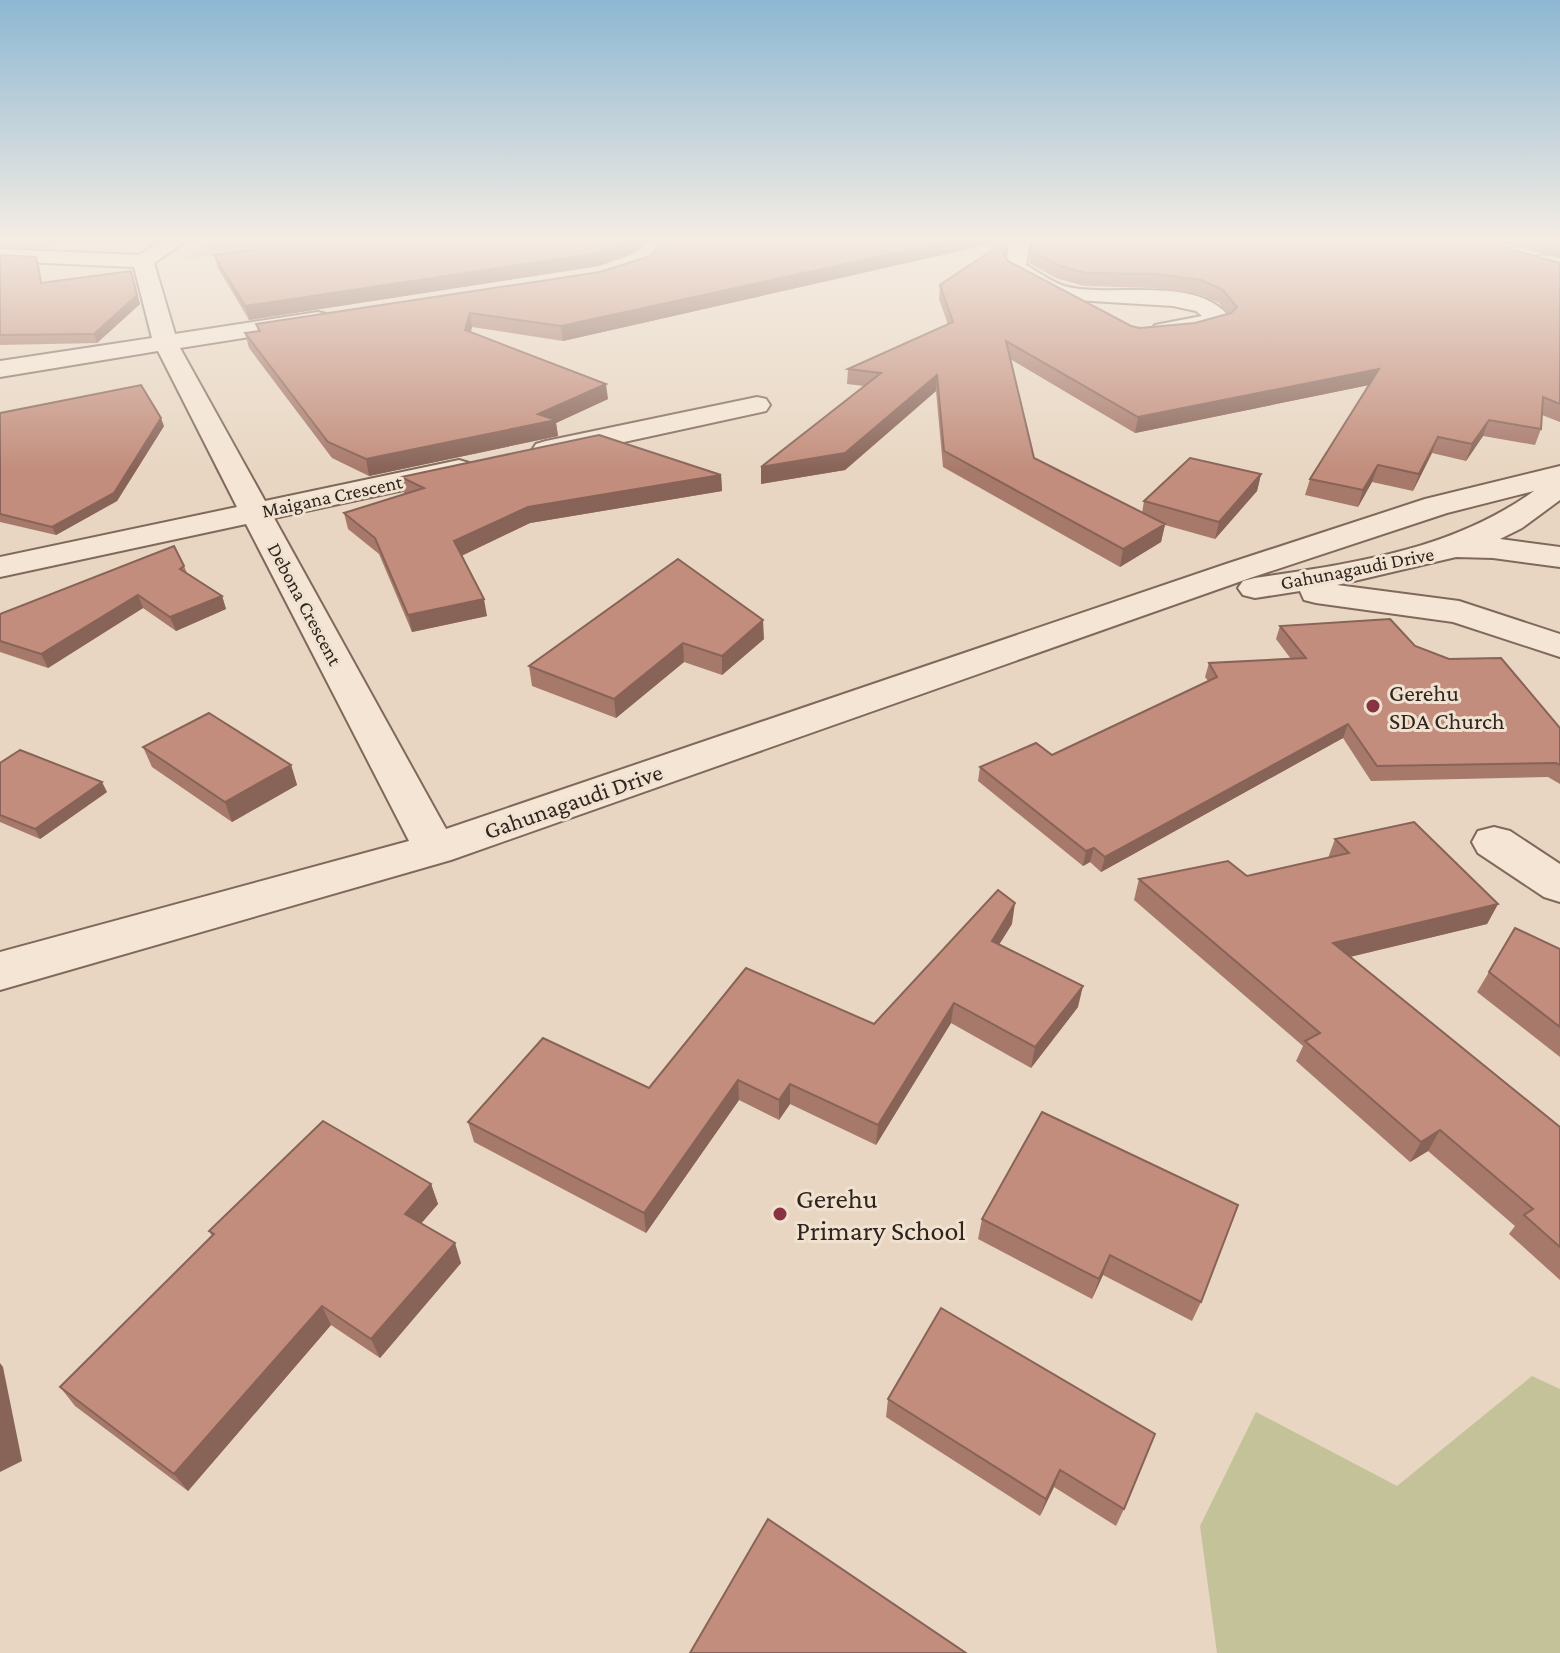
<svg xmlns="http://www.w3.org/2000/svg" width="1560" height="1653" font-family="'Crimson Pro',serif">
<rect width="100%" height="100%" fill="#e8d6c2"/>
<g fill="#c4c298">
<path d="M213,240H339L183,260Z"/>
<path d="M1532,1376L1560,1389V1653H1217L1200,1526L1256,1412L1397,1486Z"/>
</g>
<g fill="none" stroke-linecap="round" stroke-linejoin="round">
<g stroke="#80695b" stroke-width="4">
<g id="minor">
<path d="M164,240H188L154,263L175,334L318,312L326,314L330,319L326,324L318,326L180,348L265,501L459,460L469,463L474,469L469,475L459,478L274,518L446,829L1226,564L1425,499L1560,466V500L1522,528L1500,539L1560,547V567L1493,558L1456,557L1337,585L1459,601L1560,634V657L1453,622L1316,603L1304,600L1300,591L1255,598L1243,595L1238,588L1243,581L1255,578C1354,563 1450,551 1534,491L1447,513L1250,578L451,860L0,990V952L409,841L246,524L0,577V557L237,507L158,351L0,377V361L152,338L134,267L0,261V249L139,255Z"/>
<path d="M1010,240H1030L1026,265C1038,272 1052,282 1064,286C1111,299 1198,273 1231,319L1227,324L1191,334L1155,335L1151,330L1155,325L1202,316L1196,311L1173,306L1075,300L1067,303L1049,297L1008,272L1005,268Z"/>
<path d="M1552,240H1560V250L1510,260L1500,254L1503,250Z"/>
<path d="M757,397L766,399L770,405L766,411L546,459L536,456L532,450L536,444L546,441Z"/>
<path d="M1494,827L1510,831L1560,864V902L1544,897L1478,853L1472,842L1478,831Z"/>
</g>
</g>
<use href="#minor" fill="#f4e5d4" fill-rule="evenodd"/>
</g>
<g fill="#a7796b">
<path d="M0,240H69L40,248L0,247Z"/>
<path d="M1007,240L563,341L472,327L471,332L608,399L556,423L558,436L369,476L332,458L249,348L245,333L258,331L256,324L600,272L650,256Z"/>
<path d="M1032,240H1477L1560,263V422L1542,415L1541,429L1535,445L1483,436L1466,461L1432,453L1413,491L1372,482L1358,507L1305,495L1310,479L1369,385L1135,433L1010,359L1034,458L1142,513L1144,501L1261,474L1257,491L1215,539L1165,525L1161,542L1120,567L943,467L936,391L845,470L761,484L864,386L847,384L848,369L948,325L939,299L940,285L1004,255L1008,261L1131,326L1140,328L1195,323L1227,314L1219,303L1198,294L1153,288L1084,286L1056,278L1029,263Z"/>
<path d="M1492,240H1560V259Z"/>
<path d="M633,254L599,266L249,320L218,268L214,255Z"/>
<path d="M0,255L39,266L42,283L131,271L140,304L97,343L0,345Z"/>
<path d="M0,413L164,426L117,501L56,535L0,522Z"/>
<path d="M721,475L722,491L530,523L461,556L487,616L412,632L379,554L348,529L344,513L406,494L404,493L401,477Z"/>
<path d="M678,559L764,639L722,675L684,662L616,718L532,686L529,666Z"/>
<path d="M184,566L187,573L222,596L226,609L176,631L143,608L48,668L0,652V614Z"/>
<path d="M1280,626L1415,646L1560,728V784L1548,777L1371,781L1343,738L1101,872L1090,862L1083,866L978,781L980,767L1052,755L1208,681L1205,677L1209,663L1291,659L1276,639Z"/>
<path d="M143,747L291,765L297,785L232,822L152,767Z"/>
<path d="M0,763L107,792L40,839L0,822Z"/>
<path d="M1335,839L1498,904L1487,924L1350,957L1560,1127V1280L1509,1234L1515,1226L1428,1151L1410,1162L1296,1061L1303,1046L1134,900L1139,879L1247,876L1328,858Z"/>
<path d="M1012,924L999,944L1078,1007L1031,1068L951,1023L876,1145L790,1104L779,1120L739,1100L646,1233L474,1142L468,1122L649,1088L874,1024Z"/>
<path d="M1560,949V1057L1477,992L1489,972Z"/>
<path d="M1042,1112L1201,1302L1192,1321L1103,1275L1092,1299L978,1239L982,1219Z"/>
<path d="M431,1184L438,1204L421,1223L461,1263L380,1358L331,1325L188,1491L75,1406L60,1387L212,1236L209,1231Z"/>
<path d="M941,1308L1124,1509L1116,1526L1054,1487L1040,1516L886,1417L888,1399Z"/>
</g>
<g fill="#886357">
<path d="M37,240H69L40,248Z"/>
<path d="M635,240H652L633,254L599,266L249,320L245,306Z"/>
<path d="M955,240H1008L563,341L561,326Z"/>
<path d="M131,271L140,304L97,343L94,334Z"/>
<path d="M470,313L472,327L467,344L465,330Z"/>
<path d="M1379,369L1374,384L1135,433L1138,417Z"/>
<path d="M937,375L936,391L845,470L761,484V467Z"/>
<path d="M606,384L608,399L556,423L558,436L369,476L366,459L538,414Z"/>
<path d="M161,418L164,426L117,501L56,535L52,527Z"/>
<path d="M1489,420L1483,436L1466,461L1472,444Z"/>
<path d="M1438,437L1432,453L1413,491L1419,474Z"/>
<path d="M1378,465L1372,482L1358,507L1363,490Z"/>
<path d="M1261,474L1257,491L1215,539L1219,522Z"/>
<path d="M721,475L722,491L530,523L457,558L454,541L528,507Z"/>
<path d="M1165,524L1161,542L1120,567L1123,549Z"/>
<path d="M138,595L143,608L48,668L41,654Z"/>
<path d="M222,596L226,609L176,631L170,617Z"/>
<path d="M484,599L487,616L412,632L408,615Z"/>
<path d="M763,620L764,639L722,675V656Z"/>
<path d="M683,643L684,662L616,718L614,699Z"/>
<path d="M1348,724L1343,738L1101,872L1105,857Z"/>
<path d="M291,765L297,785L232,822L225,802Z"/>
<path d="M102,782L107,792L40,839L35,829Z"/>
<path d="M1094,848L1090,862L1083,866L1086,851Z"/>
<path d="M1015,903L1012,924L989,961L992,941Z"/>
<path d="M1498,904L1487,924L1324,963L1333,943Z"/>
<path d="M1083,986L1078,1007L1031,1068L1035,1047Z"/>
<path d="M954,1003L951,1023L876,1145L878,1125Z"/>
<path d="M738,1080L739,1100L646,1233L644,1213Z"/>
<path d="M790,1084V1104L779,1120V1100Z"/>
<path d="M1440,1130L1428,1151L1410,1162L1421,1142Z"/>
<path d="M431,1184L438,1204L413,1233L405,1214Z"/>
<path d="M455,1243L461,1263L380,1358L371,1339Z"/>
<path d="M1110,1255L1103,1275L1092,1299L1099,1279Z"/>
<path d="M322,1306L331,1325L188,1491L174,1474Z"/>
<path d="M0,1363L3,1367L22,1461L0,1472Z"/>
<path d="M1060,1470L1054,1487L1040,1516L1046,1499Z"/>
</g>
<g fill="#c28d7c" stroke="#886357" stroke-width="2">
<path d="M324,240H635L598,253L245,306L214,255Z"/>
<path d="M666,240H955L561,326L470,313L465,330L606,384L538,414L556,420L366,459L328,442L245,333L260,331L256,324L600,272L650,256Z"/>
<path d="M1033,240H1477L1560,263V404L1543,397L1541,429L1489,420L1472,444L1438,437L1419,474L1378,465L1363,490L1310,479L1379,369L1138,417L1006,341L1034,458L1165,524L1123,549L944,451L937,375L845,453L761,467L881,373L848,369L953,322L940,285L1006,241L1004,254L1008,261L1131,326L1140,328L1195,323L1231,313L1237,307L1222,289L1201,280L1155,274L1086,273L1058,265L1031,250Z"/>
<path d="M1540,240H1560V245Z"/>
<path d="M0,255L36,257L41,283L131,271L137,295L94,334L0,335Z"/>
<path d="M141,385L161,418L114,493L52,527L0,514V413Z"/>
<path d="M599,435L721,475L528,507L454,541L484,599L408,615L375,538L344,513L424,488L401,477Z"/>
<path d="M1190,458L1261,474L1219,522L1144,501Z"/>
<path d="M174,546L184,566L180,569L222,596L170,617L138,595L41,654L0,641V614Z"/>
<path d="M678,559L763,620L722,656L683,643L614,699L529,666Z"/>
<path d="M1390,619L1415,646L1449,659L1501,658L1560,728V765L1556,763L1377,766L1348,724L1105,857L1094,848L1086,851L980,767L1036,743L1052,755L1217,677L1209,663L1306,658L1280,626Z"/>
<path d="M209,713L291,765L225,802L143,747Z"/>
<path d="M20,750L102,782L35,829L0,815V763Z"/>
<path d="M1414,822L1498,904L1333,943L1560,1127V1247L1524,1215L1533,1209L1440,1130L1421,1142L1305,1041L1320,1033L1139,879L1228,861L1247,876L1349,853L1335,839Z"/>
<path d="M998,890L1015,903L992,941L1083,986L1035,1047L954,1003L878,1125L790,1084L779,1100L738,1080L644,1213L468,1122L543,1038L649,1088L746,968L874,1024Z"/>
<path d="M1515,928L1560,949V1027L1489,972Z"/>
<path d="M1042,1112L1238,1205L1201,1302L1110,1255L1099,1279L982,1219Z"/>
<path d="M323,1121L431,1184L405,1214L455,1243L371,1339L322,1306L174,1474L60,1387L214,1234L209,1231Z"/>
<path d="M941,1308L1155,1434L1124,1509L1060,1470L1046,1499L888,1399Z"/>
<path d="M768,1519L966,1653H690Z"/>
</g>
<linearGradient id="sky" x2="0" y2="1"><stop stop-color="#8db7d2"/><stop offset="0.51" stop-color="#f5ede4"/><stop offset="1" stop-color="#f5ede4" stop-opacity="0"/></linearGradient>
<rect width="1560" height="471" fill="url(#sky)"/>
<g fill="#873342" stroke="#f0e2d1" stroke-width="3">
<circle cx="1373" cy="706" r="8"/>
<circle cx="780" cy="1214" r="8"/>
</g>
<g text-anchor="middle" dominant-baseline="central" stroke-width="6" stroke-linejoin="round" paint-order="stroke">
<g font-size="20" fill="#31241e" stroke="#f0e2d1">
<text transform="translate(332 496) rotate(-12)">Maigana Crescent</text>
<text transform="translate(1357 568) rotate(-11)">Gahunagaudi Drive</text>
<text transform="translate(305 604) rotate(62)">Debona Crescent</text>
</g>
<g font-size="24" fill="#31241e" stroke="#f0e2d1" text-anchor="start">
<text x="1389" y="692">Gerehu<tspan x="1389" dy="28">SDA Church</tspan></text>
</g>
<g font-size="24" fill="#31241e" stroke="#f0e2d1">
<text transform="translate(573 801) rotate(-19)">Gahunagaudi Drive</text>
</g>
<g font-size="28" fill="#31241e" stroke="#f0e2d1" text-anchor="start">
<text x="796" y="1198">Gerehu<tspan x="796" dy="32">Primary School</tspan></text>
</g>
</g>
</svg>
